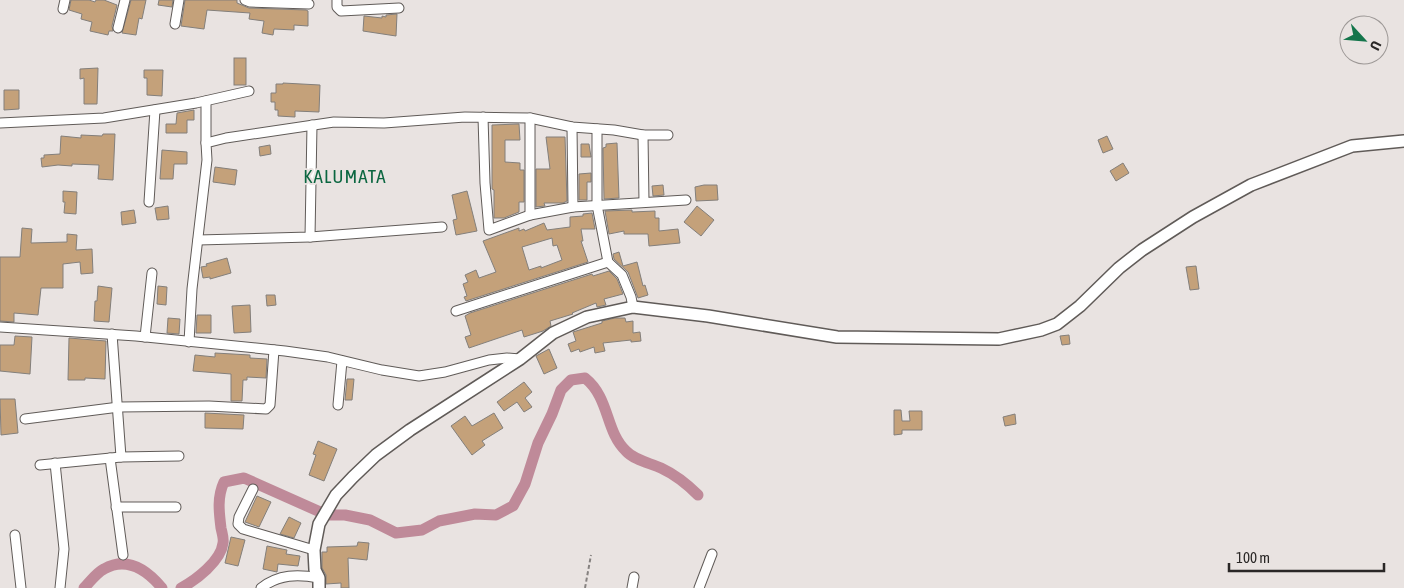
<svg xmlns="http://www.w3.org/2000/svg" width="1404" height="588" font-family="'Asap Condensed',sans-serif">
<rect width="100%" height="100%" fill="#e9e3e1"/>
<g fill="none" stroke-linecap="round" stroke-linejoin="round">
<g stroke="#bf8a99" stroke-width="11">
<path d="M84,588C90,582 96,573 104,569C127,556 147,570 162,588"/>
<path d="M181,588C196,580 221,561 223,543C224,539 222,533 221,528C219,512 217,497 224,482L244,478L327,515H345L370,520L396,533L422,530L439,521L475,514L496,515L513,506L525,484L538,443L552,414L561,390L571,380L585,378C610,398 605,431 626,451C634,460 650,463 661,468C676,475 686,483 698,495"/>
</g>
</g>
<g fill="#c4a17a" stroke="#837f7b" fill-rule="evenodd">
<path d="M71,0H89L95,2L96,0H104L117,5L112,26L113,31H109L108,35L90,31L92,22L81,19L82,14L69,10Z"/>
<path d="M131,0H146L142,19L139,18L136,35L122,33Z"/>
<path d="M159,0H173L172,7L158,5Z"/>
<path d="M185,0H237V3L249,8L306,10L308,11V26L294,25V30L274,29L273,35L262,33L264,21L249,19L250,13L207,10L204,29L181,26Z"/>
<path d="M397,14L396,36L363,31L364,16L382,18V16L386,17V15Z"/>
<rect x="234" y="58" width="12" height="27"/>
<path d="M98,68L97,104H84V78L80,79V69Z"/>
<path d="M144,70H163L162,96L147,95V78H144Z"/>
<path d="M283,83L320,85L319,112L295,111V117L278,116V110H275V102H271V93H276V84H283Z"/>
<path d="M4,90H19V109L4,110Z"/>
<path d="M194,110V120H187V133H166V124H176L177,113Z"/>
<path d="M519,124L520,140H505V162L520,163V170H524V202H519V212L504,218H494V190L492,189V125Z"/>
<path d="M103,134H115L113,180L98,179L99,165L72,164V166L58,165L42,167L41,158H44V155L60,154L61,136L81,138V135L102,136Z"/>
<path d="M1107,136L1113,149L1103,153L1098,140Z"/>
<path d="M546,137H565L567,201L563,203H544L545,206L536,207V169H550Z"/>
<path d="M617,143L619,198L604,199L603,148L606,147V144Z"/>
<path d="M581,144H589L591,157H581Z"/>
<path d="M270,145L271,154L260,156L259,147Z"/>
<path d="M162,150L187,152V164H174L173,179H160Z"/>
<path d="M1123,163L1129,173L1116,181L1110,171Z"/>
<path d="M215,167L237,170L235,185L213,182Z"/>
<path d="M591,173V182H587V200H579V174Z"/>
<path d="M663,185L664,195L653,196L652,186Z"/>
<path d="M704,185H717L718,200L696,201L695,187Z"/>
<path d="M63,191L77,192L76,214L64,213L65,202H63Z"/>
<path d="M467,191L477,231L456,235L453,220L457,219L452,195Z"/>
<path d="M168,206L169,219L157,220L155,208Z"/>
<path d="M697,206L714,220L701,236L684,222Z"/>
<path d="M134,210L136,223L122,225L121,212Z"/>
<path d="M632,210V212L655,211V218H659V231L678,229L680,243L649,246L648,234H624V231L609,234L605,211Z"/>
<path d="M592,213L595,229H581L583,241H581L588,262L466,301L464,297L467,296L463,284L468,282L465,275L476,270L479,278L496,272L483,241L519,228V231L524,229L525,231L544,223L547,230L570,227V217L583,216V214ZM552,238L553,246L557,245L562,260L541,268V266L529,270L522,247Z"/>
<path d="M22,228L32,229L31,243L67,242V234L77,235L76,250L92,249L93,273L81,274L80,262L63,264V288H41L38,315L14,313V322L0,321V257H20Z"/>
<path d="M619,252L623,266L637,262L643,286L645,285L648,295L638,298L628,272L614,259L613,254Z"/>
<path d="M227,258L231,273L210,279V277L203,278L201,267L207,266L206,264Z"/>
<path d="M1196,266L1199,289L1190,290L1186,267Z"/>
<path d="M609,271L617,279L623,294L604,299L606,305L597,307L596,303L572,313L573,314L550,321L551,326L543,331L524,337L522,330L469,348L465,337L471,335L465,316L470,313L592,274L593,276Z"/>
<path d="M98,286L112,288L109,322L94,321L95,301H97Z"/>
<path d="M158,286L167,287L166,305L157,304Z"/>
<path d="M266,295H275L276,305L267,306Z"/>
<path d="M250,305L251,332L234,333L232,306Z"/>
<path d="M197,315H211V333H196Z"/>
<path d="M168,318L180,319L179,334L167,333Z"/>
<path d="M615,318H625L626,322L633,321V333L640,332L641,341L631,342V340L603,343L605,351L595,353L594,347L580,352L579,349L571,352L568,344L576,341L573,332L602,323V321Z"/>
<path d="M1069,335L1070,344L1062,345L1060,336Z"/>
<path d="M15,336L32,337L30,374L0,371V345H14Z"/>
<path d="M69,338L106,341L105,379L85,378V380H68Z"/>
<path d="M549,349L557,368L544,374L536,356Z"/>
<path d="M215,353L250,355V358L267,359L266,378L247,377V380H243L242,401H231V374L193,371L195,355L215,357Z"/>
<path d="M347,379H354L352,400H345Z"/>
<path d="M524,382L532,392L525,398L532,407L524,412L517,402L504,411L497,402Z"/>
<path d="M0,399H15L18,433L1,435Z"/>
<path d="M894,410H901L902,421H910L909,411H922V430H902V434L894,435Z"/>
<path d="M205,413L244,415L243,429L205,428Z"/>
<path d="M494,413L503,428L482,441L485,445L472,455L451,426L465,416L472,426Z"/>
<path d="M1015,414L1016,424L1005,426L1003,417Z"/>
<path d="M318,441L337,449L324,481L309,475L316,455L313,454Z"/>
<path d="M257,496L271,502L259,527L245,522Z"/>
<path d="M289,517L301,523L294,538L280,534Z"/>
<path d="M231,537L245,540L238,566L225,563Z"/>
<path d="M358,542L369,543L367,560L348,558L349,588H341V583L326,584V575L322,568V552H327V547L357,546Z"/>
<path d="M267,546L287,550L286,554L300,556L298,566L278,564L277,572L263,569Z"/>
</g>
<g fill="none" stroke-linecap="round" stroke-linejoin="round">
<g stroke="#605b58" stroke-width="11">
<g id="minor">
<path d="M245,0L250,2L309,4"/>
<path d="M337,0V7L341,11L399,8"/>
<path d="M63,9L65,0"/>
<path d="M175,24L179,0"/>
<path d="M118,28L125,0"/>
<path d="M206,101V143"/>
<path d="M483,117L485,183L489,230L530,215L573,207L686,200"/>
<path d="M0,123L104,118L196,103L249,91"/>
<path d="M572,127L573,207"/>
<path d="M597,129V205L608,262L622,275L631,297L633,307"/>
<path d="M643,135L644,202"/>
<path d="M149,202L155,110"/>
<path d="M530,215V118"/>
<path d="M310,237L312,125"/>
<path d="M198,240L310,237L442,227"/>
<path d="M456,311L608,262"/>
<path d="M0,327L136,336L285,351L328,357L382,370L419,376L445,372L489,360L507,358L520,359"/>
<path d="M112,334L121,457"/>
<path d="M145,337L152,273"/>
<path d="M189,342L192,289L207,160L206,143L226,138L334,122L384,123L465,117L530,118L572,127L614,130L643,135H668"/>
<path d="M338,405L342,361"/>
<path d="M25,419L119,407L209,406L266,409L270,405L274,350"/>
<path d="M110,458L123,555"/>
<path d="M55,463L64,549L60,588"/>
<path d="M40,465L121,457L179,456"/>
<path d="M253,489L239,517L238,524L243,529L253,532L314,550"/>
<path d="M116,507H176"/>
<path d="M15,535L21,588"/>
<path d="M261,588C279,574 298,574 319,578"/>
<path d="M632,588L634,577"/>
<path d="M699,588L712,554"/>
</g>
</g>
<g stroke="#605b58" stroke-width="14">
<path id="tertiary" d="M319,588V578L315,570L314,550L319,524L336,495L353,477L376,455L410,430L520,359L553,333L587,317L633,307L708,316L837,337L999,339L1041,330L1057,324L1080,306L1119,268L1142,250L1193,217L1251,185L1352,146L1404,141"/>
</g>
<path stroke="#868280" stroke-width="2" stroke-dasharray="4 2.5" stroke-linecap="butt" d="M585,588L591,555"/>
<use href="#minor" stroke="#fff" stroke-width="9"/>
<use href="#tertiary" stroke="#fff" stroke-width="11"/>
</g>
<g text-anchor="middle" dominant-baseline="central" stroke-width="4" stroke-linejoin="round" paint-order="stroke">
<g font-size="19" letter-spacing="1" fill="#0b6640" stroke="#e9e3e1">
<text x="345" y="176">KALUMATA</text>
</g>
</g>
<g transform="translate(1364 40) rotate(116)"><circle r="24" fill="#e9e3e1" stroke="#9d9896"/>
<path d="M0-4L9 19L0 12L-9 19Z" fill="#14754b"/>
<text y="-8" font-size="14" font-weight="bold" text-anchor="middle" fill="#2a2726">U</text>
</g>
<path d="M1229 563v8h155v-8" fill="none" stroke="#2a2726" stroke-width="2.5"/>
<text x="1236" y="563" font-size="15" fill="#2a2726" stroke="#e9e3e1" stroke-width="4" paint-order="stroke">100 m</text>
</svg>
